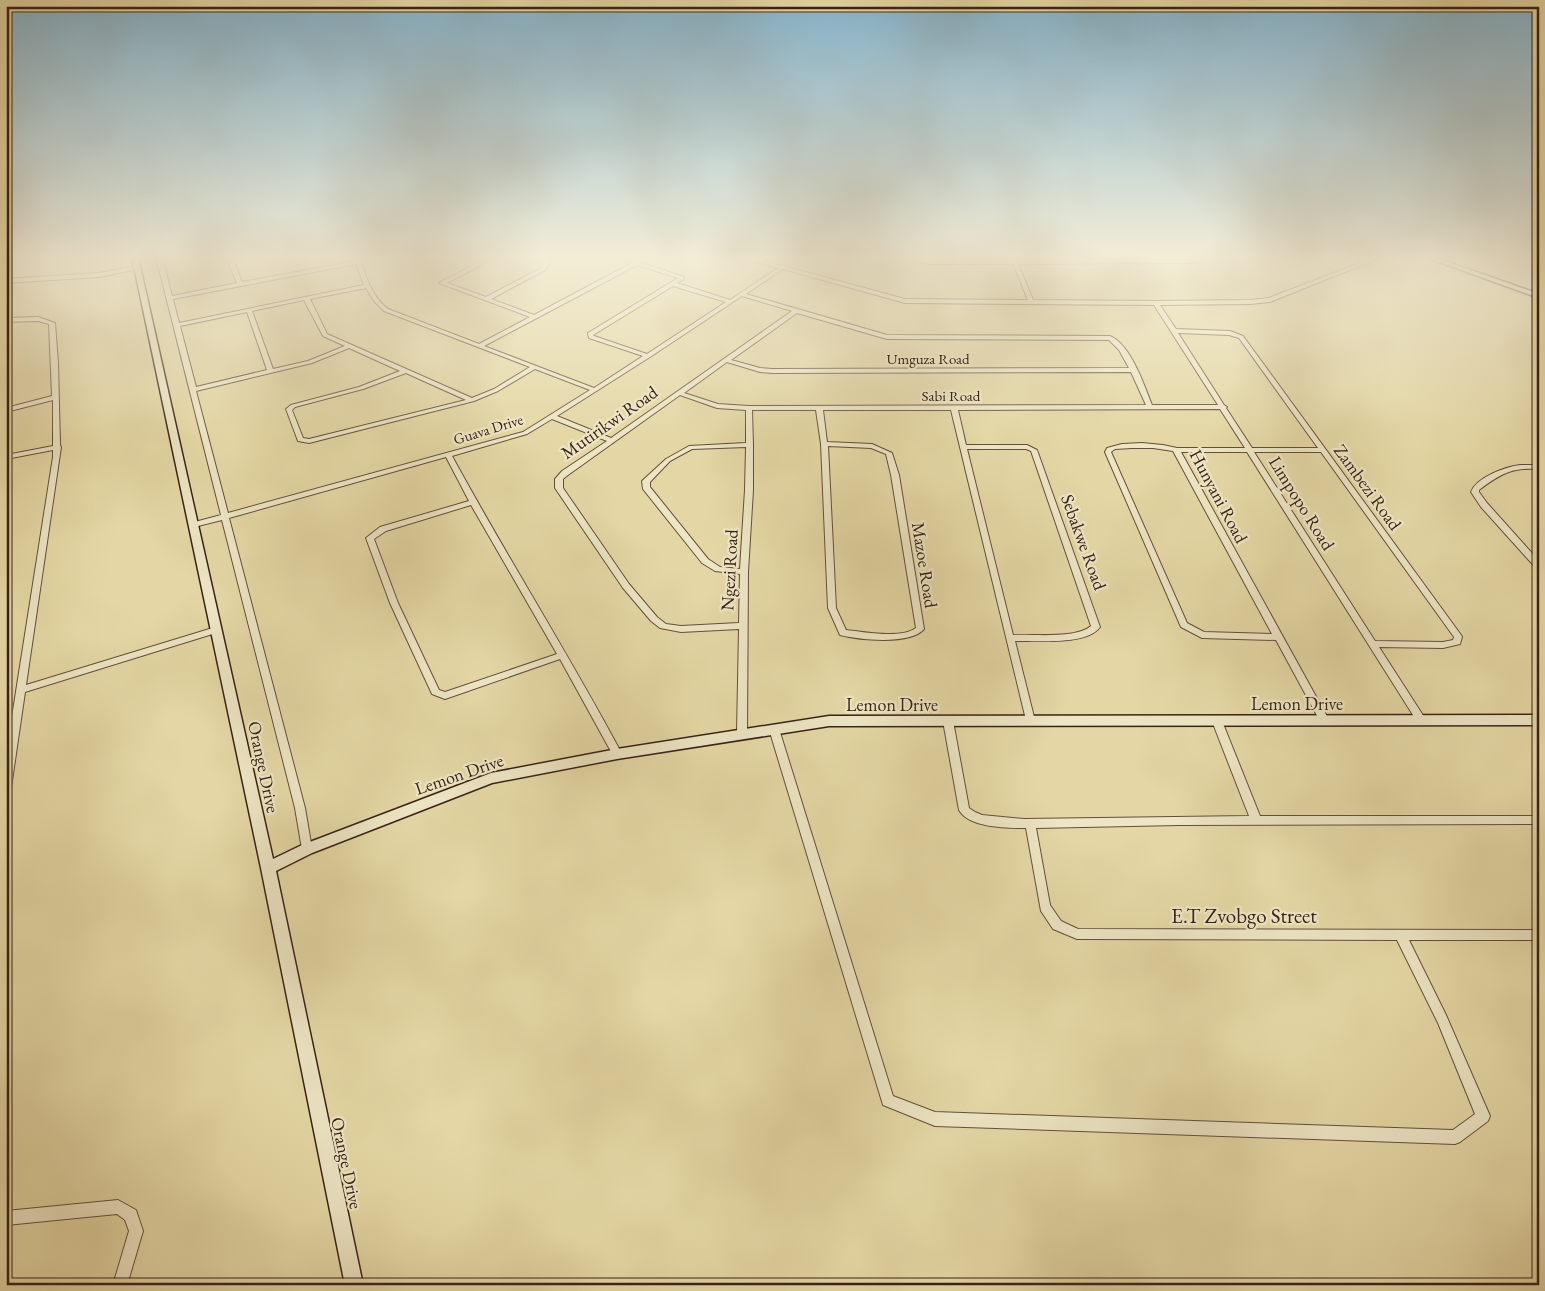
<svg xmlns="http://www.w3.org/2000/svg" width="1545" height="1291" font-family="'EB Garamond',serif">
<rect width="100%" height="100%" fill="#e4d7a5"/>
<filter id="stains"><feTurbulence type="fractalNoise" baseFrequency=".004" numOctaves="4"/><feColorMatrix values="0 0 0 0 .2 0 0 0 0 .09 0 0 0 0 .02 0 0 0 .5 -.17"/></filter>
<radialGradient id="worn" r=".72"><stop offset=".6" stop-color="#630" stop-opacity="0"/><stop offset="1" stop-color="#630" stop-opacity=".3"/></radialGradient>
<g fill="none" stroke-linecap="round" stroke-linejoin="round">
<g stroke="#634f3a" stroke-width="2">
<g id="street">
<path d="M156,257H162L172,296L237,283L226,257H232L242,282L355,261L353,257H359C366,276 371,296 388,309L479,344L530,317L439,283L489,257H496L447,283L486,297L541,268L544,264L541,257H547L550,264L545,270L491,299L534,315L632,263L616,257H624L684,277V279L677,283L730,300L778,268L741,257H750L905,299L1028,300L1013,264H928L898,257H909L928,260L1191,259L1210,257H1224L1221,259L1191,263L1018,264L1033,300L1156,301L1250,300L1269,298L1375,257H1382L1270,302L1250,304L1160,305L1176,329L1230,331L1243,336L1461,635L1462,637L1460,644L1443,648L1379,647L1426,720L1424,723H1418L1247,452H1181L1329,720L1327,723H1321L1276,640L1202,638L1181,627L1105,452L1107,448L1122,444L1142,443L1163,445L1177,448H1245L1220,409L958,410L966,445H1027L1037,450L1100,627C1086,646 1037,640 1015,641L1035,721L1033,724H1027L951,410H823L827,442L872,444L892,453L899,475L924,629C911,645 859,640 840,635L828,608L821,444L816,410H752L753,445V490L748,572L747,733L745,736H739L737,733L739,629L681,632L660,628L651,621L623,588L555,488V479L562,471L607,441L552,419L527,434L452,456C507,557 568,653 622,754L620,757L617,758L614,757L560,659L445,699L432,694L390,603L366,538L380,527L469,501L446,457L229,518L305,808L312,849L311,852L307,854L303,852L302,849L295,808L222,520L194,527L190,525L191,523L221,515ZM356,264L364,285L179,323L173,299ZM637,265L678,278L588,333L589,338L643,356L594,388L484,346ZM783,269L905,303L1154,305L1218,405H1152C1144,385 1131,345 1110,336L887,335L746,294ZM673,286L726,302L647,354L594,336L593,335ZM366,288L374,301L384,311L530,367L494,389L472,398L327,334L310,299ZM742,296L792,311L611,438L557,416L650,357ZM304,300L323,336L345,346L308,361L273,369L252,311ZM247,312L267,370L196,387L180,326ZM797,313L887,339L1109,340L1119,350L1129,368L773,369L760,368L731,360ZM1178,333L1229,335L1239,338L1318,448H1252L1226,408L1227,407L1224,405ZM349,348L400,371L359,387L291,405L286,409L298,441L309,443L474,401L498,391L535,369L590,390L523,432L228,513L196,391L312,363ZM727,362L760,372L773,373L1131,372L1146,405L749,406L718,404L684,393ZM406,373L466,400L309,439L303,438L292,410L295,407L363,389ZM680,395L717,408L746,410V443L689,446L666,459L642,481L643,489L702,563L715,571L740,574L739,623L681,626L666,624L657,617L629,584L563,488V479L568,475ZM828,446L871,448L886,454L891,475L916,628C901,639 864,632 846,630L836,608ZM746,447L745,490L740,569L720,567L708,559L650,487V482L670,461L692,449ZM1132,448H1153L1173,451L1272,634L1204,632L1187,623L1111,452L1115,449ZM967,449H1026L1031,451L1091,626C1076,639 1034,634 1013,635ZM1254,452H1321L1454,637L1453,640L1443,642L1375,641ZM471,505L557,654L445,692L439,690L398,603L374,539L386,531Z"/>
<path d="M1534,257H1539V261H1537Z"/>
<path d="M137,266L140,268L139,269L99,277L6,283V279L99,273Z"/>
<path d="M38,317L55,323L58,363L60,445L61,447L26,685L216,627L220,630L219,632L25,692L11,788L10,791L6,792V755L53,457V450L6,459V455L53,446V400L6,412V408L52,396L49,324L38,321L6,322V318Z"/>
<path d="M1520,465H1539V469C1512,467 1500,474 1479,490V492L1487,503L1539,561V569L1536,568L1481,507L1471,492C1477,477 1505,467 1520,465Z"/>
<path d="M948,717L951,718L953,721L969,808L975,812L982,815L1024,819L1249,816L1212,721L1214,718H1220L1222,721L1260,816H1539V824L1179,825L1036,828L1050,905L1061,921L1078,929L1539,930V940H1409L1446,1015L1490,1116L1488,1121L1460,1142L1455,1144L935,1126L883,1105L769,729L771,726H777L779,729L893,1096L935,1112L1453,1130L1475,1114L1438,1023L1397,940L1077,939L1053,929L1041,911L1026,828C1007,828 969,828 959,810L943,721L945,718Z"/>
<path d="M118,1200L136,1210L143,1231L127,1285H113L129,1231L125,1220L117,1214L6,1225V1211Z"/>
</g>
</g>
<g stroke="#382216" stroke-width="3">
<g id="secondary">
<path d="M132,257H138L273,859L302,845L491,773L617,749L829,716L1539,715V725L829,726L617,759L492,783L312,853L276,871L363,1285H345L261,868Z"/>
<path d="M1425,257H1434L1539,294V298Z"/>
</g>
</g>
<use href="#street" fill="#ede5c4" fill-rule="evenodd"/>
<use href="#secondary" fill="#ede5c4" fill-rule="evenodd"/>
</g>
<linearGradient id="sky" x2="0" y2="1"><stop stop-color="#87b6cf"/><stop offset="0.59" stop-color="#f3edd6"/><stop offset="1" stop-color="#f3edd6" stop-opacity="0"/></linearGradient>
<rect width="1545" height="438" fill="url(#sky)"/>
<g text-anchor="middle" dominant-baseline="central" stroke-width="4.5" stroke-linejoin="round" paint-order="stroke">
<g font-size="15" fill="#382216" stroke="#ede5c4">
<text x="928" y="358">Umguza Road</text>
<text x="951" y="395">Sabi Road</text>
<text transform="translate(488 429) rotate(-17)">Guava Drive</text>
</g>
<g font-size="18" fill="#382216" stroke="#ede5c4">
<text transform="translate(609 422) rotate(-35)">Mutirikwi Road</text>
<text transform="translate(1368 487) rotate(54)">Zambezi Road</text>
<text transform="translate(1219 496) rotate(62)">Hunyani Road</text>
<text transform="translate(1302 503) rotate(58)">Limpopo Road</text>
<text transform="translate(1084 542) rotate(70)">Sebakwe Road</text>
<text transform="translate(925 565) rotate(81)">Mazoe Road</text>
<text transform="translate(729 570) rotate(-87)">Ngezi Road</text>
<text x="1297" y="703">Lemon Drive</text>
<text x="892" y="704">Lemon Drive</text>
<text transform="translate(264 767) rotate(78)">Orange Drive</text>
<text transform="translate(459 774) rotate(-19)">Lemon Drive</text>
<text transform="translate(347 1163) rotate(78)">Orange Drive</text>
</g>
<g font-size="21" fill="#382216" stroke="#ede5c4">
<text x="1244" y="915">E.T Zvobgo Street</text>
</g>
</g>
<rect width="1545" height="1291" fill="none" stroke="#e4d7a5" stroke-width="25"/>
<rect x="8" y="8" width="1530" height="1276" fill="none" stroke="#382216" stroke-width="2.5"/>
<rect x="12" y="12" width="1520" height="1266" fill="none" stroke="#382216"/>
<rect width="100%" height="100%" filter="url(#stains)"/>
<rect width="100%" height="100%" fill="url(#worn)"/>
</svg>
